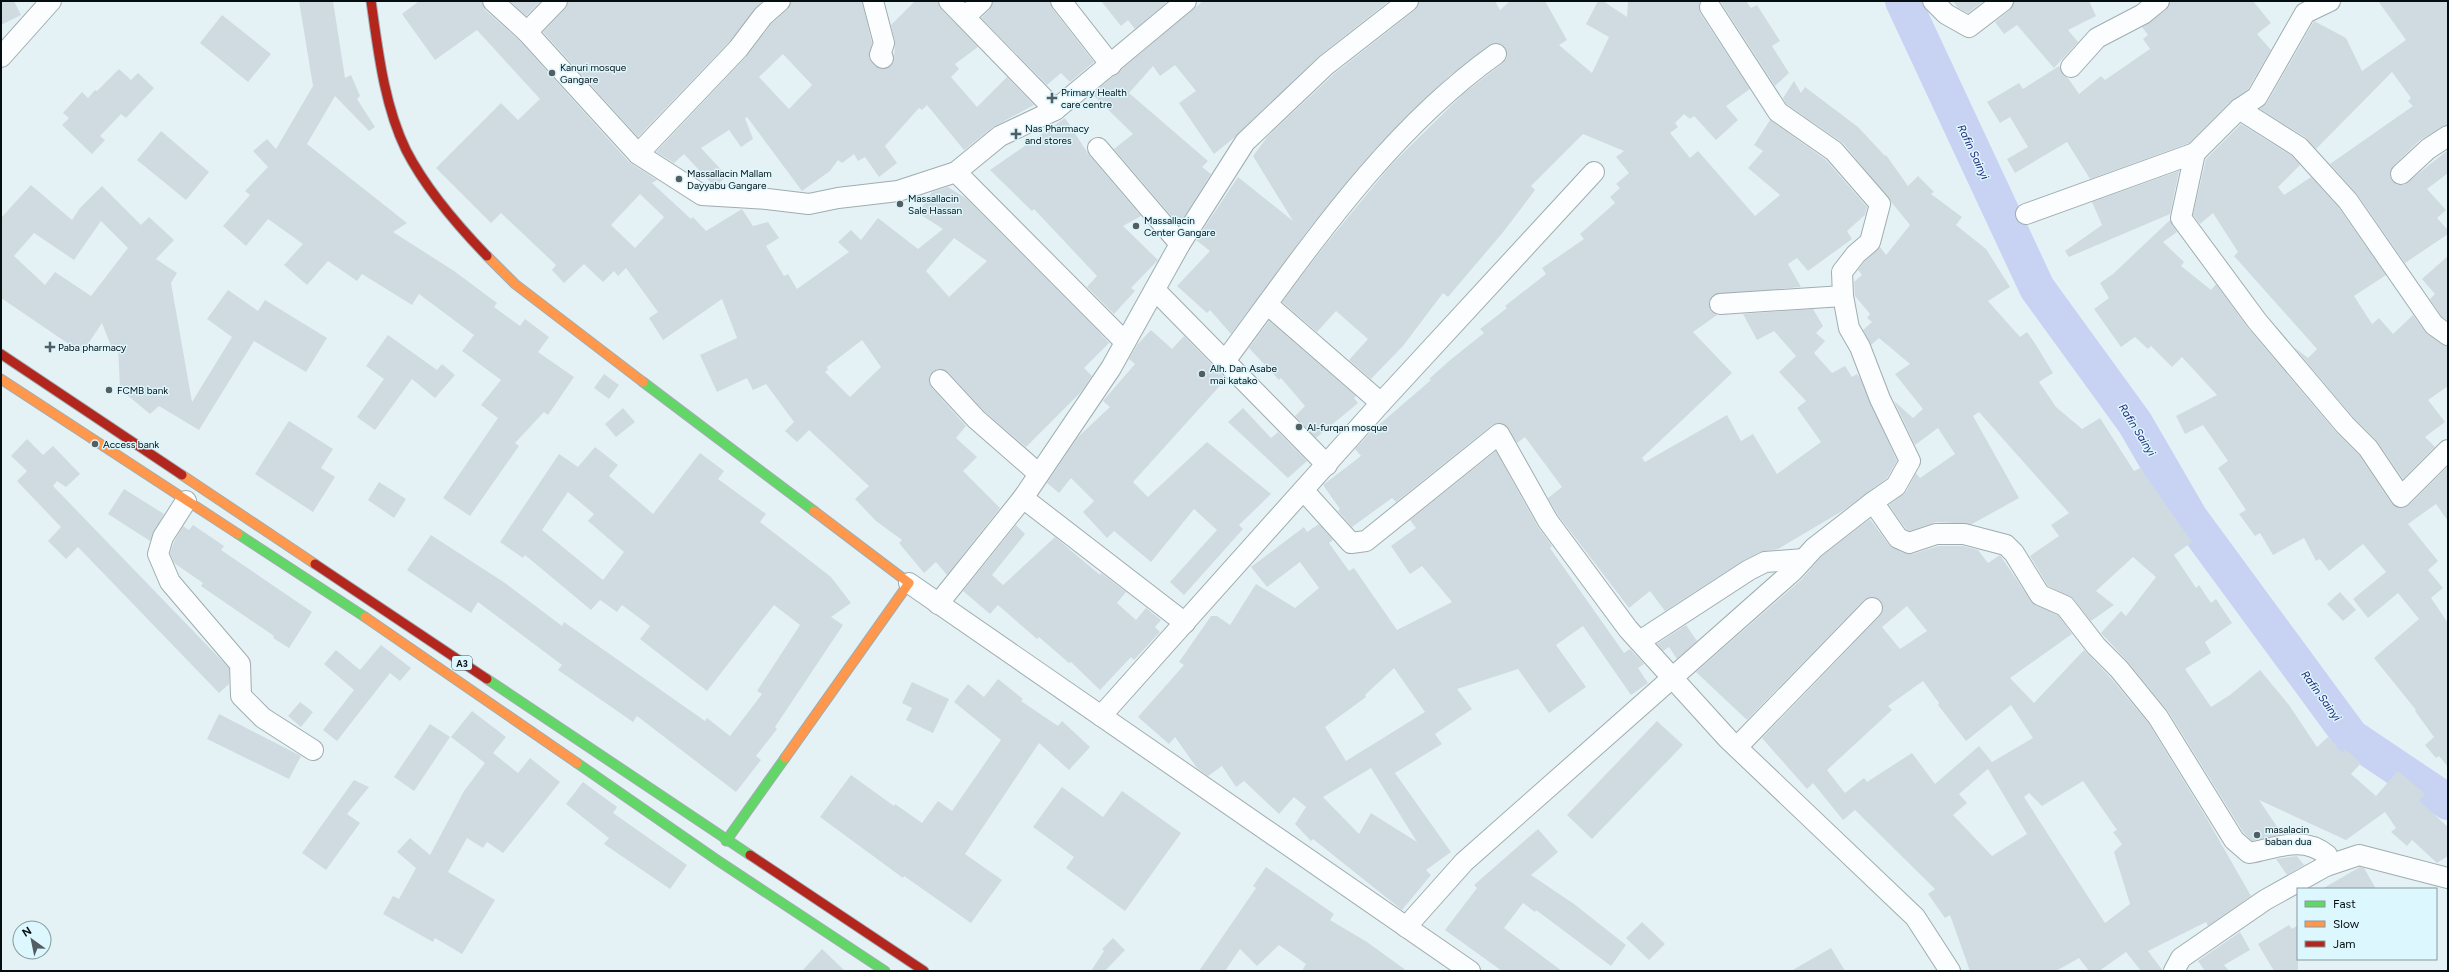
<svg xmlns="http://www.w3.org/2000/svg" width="2449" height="972" font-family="Figtree,sans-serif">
<rect width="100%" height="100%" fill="#e4f2f5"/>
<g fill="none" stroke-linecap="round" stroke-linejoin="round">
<path stroke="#c8d3f4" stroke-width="36" d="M1903,1L2037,288L2135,423L2190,518L2351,737L2448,802"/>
</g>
<g fill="#cfdbe0" fill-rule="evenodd">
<path d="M1,1H14L21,15L1,25Z"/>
<path d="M299,1H333L345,78L351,75L360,96L357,99L375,127L369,131L335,96L307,144L407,223L393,232L454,271L497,303L494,307L520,326L525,319L549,337L538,352L574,377L548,415L544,412L515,443L519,446L470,516L443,498L498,418L481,405L501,380L462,351L474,335L419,294L412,305L362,274L357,281L328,261L307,285L284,265L303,244L268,219L246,246L223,226L250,195L245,191L268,167L253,151L267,139L276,149L313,86Z"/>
<path d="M419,1H482L485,10L519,40L629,162L657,180L652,183L691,219L693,217L706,231L742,209L753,226L768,222L779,238L766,246L784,276L788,274L797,289L849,252L838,242L851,230L861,240L878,218L918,249L943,229L918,213L932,192L948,187L967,199L1099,332L1109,343L1084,368L1092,376L1080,393L1026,447L984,411L948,372L937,369L929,376L932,388L966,426L956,438L977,457L963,471L1000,508L947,575L936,562L924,573L899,543L902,540L876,521L855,499L869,486L809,430L797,442L785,431L794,422L766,384L753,390L747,378L717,392L700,355L737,338L722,299L663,340L649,318L658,312L626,268L618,276L614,271L603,282L584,264L564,283L552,270L556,265L501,213L491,223L436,168L501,103L518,120L540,99L477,30L435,60L402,14ZM640,194L664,217L635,248L611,225ZM954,238L987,261L949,297L926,271ZM862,340L881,367L850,397L825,372L828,370L827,367Z"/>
<path d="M510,1H541L526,16Z"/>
<path d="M568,1H763L729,42L638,137L543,32L565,9Z"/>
<path d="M791,1H862L872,43L869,58L880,69L891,66L894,61L895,41L891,25L915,1H938L941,9L978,47L955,64L959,69L951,77L977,107L1007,77L1034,105L993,127L964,150L927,105L922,110L919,108L885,146L897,163L879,177L865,157L858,161L854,154L842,163L838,160L830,171L802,191L747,117L745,118L753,139L741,147L729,130L701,148L727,176L718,184H712L684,154L674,163L656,152L746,57L771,24L788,9ZM783,54L812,85L789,109L759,77Z"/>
<path d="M993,1H1050L1052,8L1094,62L1070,82L1061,73L1047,85L981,18L990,9Z"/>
<path d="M1101,1H1164L1166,3L1135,29L1128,20L1121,26Z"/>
<path d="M1203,1H1389L1319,56L1235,137L1214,154L1179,103L1196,91L1175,65L1160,76L1153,66L1129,93L1208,161L1202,167L1211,174L1179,225L1114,149L1133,134L1092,94Z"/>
<path d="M1419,1H1495L1500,10L1510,1H1545L1567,40L1559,45L1592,73L1609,37L1586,24L1598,1H1603L1627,17L1628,1H1700L1699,7L1700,13L1750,89L1726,106L1738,120L1716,140L1694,116L1690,119L1684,114L1675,123L1678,127L1670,133L1690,158L1698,151L1755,216L1780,195L1748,168L1763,151L1754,145L1770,120L1826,160L1867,207L1865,215L1847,231L1852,239L1808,271L1797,258L1788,264L1801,287L1713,295L1709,305L1711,311L1717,315L1693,332L1732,373L1642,458L1645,462L1727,415L1741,441L1753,434L1777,474L1821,442L1797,408L1806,401L1779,372L1796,356L1774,331L1757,340L1743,314L1813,309L1823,326L1816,333L1825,341L1814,353L1832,373L1845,366L1852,377L1857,374L1860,378L1897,461L1887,478L1844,510L1778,549L1760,552L1744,560L1665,611L1650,591L1629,608L1558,515L1548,498L1562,487L1525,437L1517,443L1504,424L1497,423L1492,425L1396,502L1392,498L1352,527L1338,511L1340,509L1323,485L1361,456L1355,449L1374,429L1431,380L1429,379L1449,361L1484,333L1480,329L1507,308L1505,306L1546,274L1542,268L1584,239L1580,234L1615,203L1610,197L1620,188L1616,184L1629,173L1616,157L1624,151L1583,134L1531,186L1535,190L1504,231L1448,297L1443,293L1403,346L1371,379L1349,360L1368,339L1336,311L1317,332L1282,302L1326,244L1391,165L1463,94L1503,63L1507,58L1505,47L1501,44L1494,43L1448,77L1374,150L1308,230L1231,334L1210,310L1207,313L1177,286L1210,251L1196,240L1238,177L1293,221L1253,156L1268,136L1334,74L1415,10Z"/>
<path d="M1720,1H1746L1751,8L1757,5L1780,41L1772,46L1789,73L1775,86Z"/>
<path d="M1953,1H1984L1968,13L1958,8Z"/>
<path d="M2014,1H2089L2096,16L2068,30L2078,42L2054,68L2017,25L2004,34L1995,22L2010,10Z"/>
<path d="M2170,1H2253L2271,23L2257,34L2271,50L2248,89L2231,101L2189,143L2090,179L2067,142L2015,173L2007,159L2028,147L2010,117L2000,123L1987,102L2019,83L2023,89L2059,66L2063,75L2068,78L2079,94L2101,76L2105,80L2150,49L2143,39L2148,35L2142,27L2166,10Z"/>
<path d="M2378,1H2448V125L2420,140L2393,166L2390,176L2397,185H2404L2448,150V173L2427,189L2446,210L2437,218L2448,230V234L2405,263L2357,194L2330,164L2413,106L2408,101L2411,98L2392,72L2316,149L2305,137L2260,109L2267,103L2314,21L2346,38L2362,71L2406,40Z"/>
<path d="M222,15L271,54L248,82L200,43Z"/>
<path d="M119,69L131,80L138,73L154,88L126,118L121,114L100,136L105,140L92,154L62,125L69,118L63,113L82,92L88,98L95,90L97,91Z"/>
<path d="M1794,81L1801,93L1805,87L1858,127L1885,156L1886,155L1908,186L1918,176L1934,192L1931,194L1962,217L1956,225L1986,249L2010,287L1988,301L2020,337L2027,332L2036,345L2053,373L2039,382L2056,407L2082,429L2100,418L2134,471L2140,468L2192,542L2174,555L2196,588L2199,585L2211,603L2216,599L2232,623L2205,642L2211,653L2185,669L2211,707L2230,695L2260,670L2289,705L2317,747L2328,737L2342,753L2345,749L2361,763L2351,774L2376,796L2398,771L2425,794L2419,801L2448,827V856L2437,863L2412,840L2407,846L2391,832L2396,828L2385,812L2346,840L2259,800L2282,834L2252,841L2243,832L2168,711L2128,662L2101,633L2121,611L2126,616L2156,577L2133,557L2096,591L2114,605L2091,621L2074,599L2048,586L2030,556L2059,536L2051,525L2069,513L1979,412L1973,416L2019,498L1972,524L1936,522L1910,531L1906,529L1889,505L1906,492L1916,473L1920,478L1955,454L1938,428L1915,445L1894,401L1913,418L1923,409L1895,374L1910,364L1879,338L1871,345L1863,330L1872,322L1867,318L1870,314L1855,296L1854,282L1862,275L1858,270L1864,262L1880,247L1886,255L1910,225L1843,143L1786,104L1783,98Z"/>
<path d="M1065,118L1089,155L1141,216L1123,226L1158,260L1131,288L1135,291L1114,314L1087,287L1097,276L1034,209L1032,211L990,170Z"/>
<path d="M2241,124L2292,156L2300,165L2278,187L2284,195L2311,177L2339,208L2386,275L2354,296L2372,324L2379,318L2393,334L2413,315L2427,334L2448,346V386L2428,400L2445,422L2425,437L2435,447L2403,479L2377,441L2353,417L2294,347L2308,358L2317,349L2234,256L2238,252L2213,213L2200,224L2193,215L2206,159Z"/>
<path d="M161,131L209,172L186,200L137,160Z"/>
<path d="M2179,171L2170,214L2069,257L2065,251L2102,225L2092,202Z"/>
<path d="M31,185L72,220L80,208L102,186L141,225L149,217L174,240L156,259L177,273L171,283L192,402L232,337L207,319L228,290L258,311L265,300L327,338L306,372L254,341L199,430L159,406L150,414L120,389L118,345L111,346L102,323L82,353L1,298V218ZM101,221L128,248L91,296L55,272L45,285L14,256L34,233L74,260Z"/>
<path d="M2170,220L2177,232L2163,242L2184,262L2181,266L2211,290L2216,284L2248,328L2336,432L2359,455L2392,504L2403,508L2409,505L2448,466V521L2436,504L2408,524L2438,561L2428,570L2443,588L2431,598L2448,623V767L2439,756L2436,758L2425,745L2434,737L2415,711L2416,710L2374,658L2419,619L2398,593L2368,618L2353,599L2386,572L2363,544L2329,571L2320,559L2316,561L2304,538L2273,555L2260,533L2255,536L2239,514L2246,510L2218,468L2228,461L2203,425L2185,434L2176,416L2217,395L2182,357L2172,367L2151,346L2148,349L2135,337L2121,347L2094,309L2109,298L2100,283L2113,274Z"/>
<path d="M2448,256V321L2442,317L2430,299L2435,294L2422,279Z"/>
<path d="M1269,321L1356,396L1354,398L1358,403L1316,438L1295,416L1305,406L1281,378L1279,380L1249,348Z"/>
<path d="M1151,330L1172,349L1184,336L1226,379L1133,482L1148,497L1207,442L1271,494L1239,525L1243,529L1184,595L1170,582L1217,530L1194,509L1151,562L1114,531L1107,538L1083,512L1094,501L1071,478L1059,493L1047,483L1078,437L1110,407L1103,401L1135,364L1129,359L1137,345Z"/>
<path d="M388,335L437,370L442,364L455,375L435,398L412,379L375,430L357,417L384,379L366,366Z"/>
<path d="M604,374L619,385L609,399L594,388Z"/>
<path d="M623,408L635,422L616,437L605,424Z"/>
<path d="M1243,408L1271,438L1278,432L1307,461L1288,478L1228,422Z"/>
<path d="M289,421L333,449L321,468L335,477L313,512L255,474Z"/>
<path d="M27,439L43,455L53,446L80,474L66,487L57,481L53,486L229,668V684L219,693L78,547L66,559L48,541L61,527L17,481L27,471L11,456Z"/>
<path d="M595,447L618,465L609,476L653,514L700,453L724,471L718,479L766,514L760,522L831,577L851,603L831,617L843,625L775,727L777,729L756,756L761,760L736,792L637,716L633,722L558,670L562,665L478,602L471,613L407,570L431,535L505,583L562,626L564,622L705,721L707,718L730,736L762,694L757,691L800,625L774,605L707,691L640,639L650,626L622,605L617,612L600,600L591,610L525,555L523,558L500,542L559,454L578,467ZM568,492L594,514L588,521L624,552L603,580L542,530Z"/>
<path d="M1496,451L1538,527L1552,546L1550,548L1624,653L1630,649L1644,664L1638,668L1648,683L1631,695L1583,626L1556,645L1586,687L1549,713L1518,669L1457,689L1472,709L1435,734L1442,744L1395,773L1451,852L1426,870L1431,875L1402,910L1313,839L1311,841L1295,824L1306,807L1294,797L1279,814L1244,781L1236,787L1222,766L1208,776L1197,768L1175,737L1169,744L1138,717L1184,665L1179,662L1211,616H1217L1230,625L1256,584L1295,608L1319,588L1300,562L1267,587L1251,567L1304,527L1307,532L1319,524L1333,540L1329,543L1349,571L1354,568L1397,630L1452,602L1422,566L1410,574L1391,546L1416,528L1410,520ZM1394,668L1425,712L1346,761L1325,727L1366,697L1365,695ZM1371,768L1417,842L1371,813L1359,834L1323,797Z"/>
<path d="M379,482L406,499L394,518L368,500Z"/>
<path d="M124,489L164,514L150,541L108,514Z"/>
<path d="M1870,519L1889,545L1904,553L1913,554L1938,546H1963L1978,550L1988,563L2000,555L2031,601L2058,615L2072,634L2010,678L2034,703L2084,650L2110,677L2149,724L2207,819L2251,896L2208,926L2206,922L2148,951L2163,971H2141L2126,952L2099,971H2089L2079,958L2056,971H1970L1950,915L1945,918L1928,894L1935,889L1855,810L1843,820L1813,783L1807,789L1762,738L1880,616L1883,605L1880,600L1869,597L1864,600L1747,720L1696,672L1801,580L1822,556ZM1907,606L1927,631L1900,649L1882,627ZM1923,681L1939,703L1938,705L1966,741L2011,705L2033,738L1992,762L1979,746L1935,784L1912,753L1867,782L1864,778L1845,793L1827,770L1892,710L1888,706ZM1988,769L2027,834L1992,856L1953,815L1967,803L1959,794ZM2083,781L2117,830L2113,832L2122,844L2114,852L2130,904L2105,923L2024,797L2029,793L2042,806Z"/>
<path d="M193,525L224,546L221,550L312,612L289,648L273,638L274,636L201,586L203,583L174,563L170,553L174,542L183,526L189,530Z"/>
<path d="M1016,525L1025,534L992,575L1003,585L1055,537L1100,575L1101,573L1126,592L1117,603L1136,620L1146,608L1161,620L1155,627L1160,632L1134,660L1131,657L1100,690L1071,662L1069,663L1039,637L1037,639L998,605L990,614L963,591Z"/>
<path d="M2340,592L2356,610L2343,621L2327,604Z"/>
<path d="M1686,625L1697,641L1677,659L1669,647L1663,651L1657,644Z"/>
<path d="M381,645L411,668L400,681L390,673L337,741L323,730L354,690L324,664L336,650L360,670Z"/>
<path d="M998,679L1023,699L1021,701L1058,726L1062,721L1090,747L1069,770L1039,743L965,854L1002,880L971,923L904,876L903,878L820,817L851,775L894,806L895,804L922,823L938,801L952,811L1001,740L954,702L968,684L984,697Z"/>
<path d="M912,682L949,699L933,733L906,720L912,708L902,703Z"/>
<path d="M300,702L313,712L301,727L288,716Z"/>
<path d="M472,711L506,737L493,753L518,773L530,758L560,782L503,853L487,842L483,848L467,838L448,872L495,900L462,954L435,938L433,942L383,914L393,896L399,899L416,868L397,852L410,838L430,855L464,791L485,763L451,737Z"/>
<path d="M219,714L301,756L289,779L207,739Z"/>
<path d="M1657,721L1683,745L1592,839L1567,815Z"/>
<path d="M430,724L450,737L414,791L394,777Z"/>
<path d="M354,780L369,787L347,814L360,823L326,870L302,853Z"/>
<path d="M583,782L617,807L613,813L687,865L670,889L604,844L609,838L566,804Z"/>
<path d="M1062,787L1103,817L1122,791L1181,833L1125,911L1066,868L1074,857L1033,827Z"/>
<path d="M1538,829L1558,852L1531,875L1574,904L1626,945L1611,966L1536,910L1535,912L1523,903L1504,928L1562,971H1502L1445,930L1477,888L1474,885Z"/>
<path d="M2297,856L2304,865L2287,875L2276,859Z"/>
<path d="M1266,867L1334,914L1330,920L1367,942L1407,971H1302L1306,964L1279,945L1257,966L1240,949L1225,971H1199L1256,888L1253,886Z"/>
<path d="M2360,867L2364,868L2376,889H2322Z"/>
<path d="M1642,922L1665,944L1649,960L1626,938Z"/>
<path d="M2289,925L2292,929L2298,925V971H2274L2258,944Z"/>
<path d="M2240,932L2250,950L2224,965L2229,971H2205L2198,961Z"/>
<path d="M1113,938L1125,950L1105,971H1091L1104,951L1102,949Z"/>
<path d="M1831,948L1845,971H1791Z"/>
<path d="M822,949L845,971H802Z"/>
</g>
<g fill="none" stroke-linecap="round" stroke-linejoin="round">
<g stroke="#a0adb0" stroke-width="22">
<g id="street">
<path d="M493,1L527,32L638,154L702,195L767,199L809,204L838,198L898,191L956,172L1000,136L1055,110L1186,1"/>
<path d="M873,1L884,43L880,55L883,58"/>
<path d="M949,1L1055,110"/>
<path d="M1061,1L1111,65"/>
<path d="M1933,1L1946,14L1969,27L2003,1"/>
<path d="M965,17L982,1"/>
<path d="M527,32L557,1"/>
<path d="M1,57L51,1"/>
<path d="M2071,67L2097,38L2143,14L2159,1"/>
<path d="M2239,109L2299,147L2348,201L2434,325L2448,335"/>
<path d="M1098,148L1180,244"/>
<path d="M2195,153L2181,218L2257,321L2345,425L2368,448L2401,497L2448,450"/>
<path d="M638,154L738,49L763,16L780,1"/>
<path d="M956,172L1125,342"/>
<path d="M2401,174L2428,149L2448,136"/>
<path d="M2026,214L2195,153L2239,109L2257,97L2305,13L2330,1"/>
<path d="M1155,290L1327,465"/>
<path d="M1267,304L1381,403"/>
<path d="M1720,304L1843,296"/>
<path d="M1225,361C1306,252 1385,133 1496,54"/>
<path d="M940,380L976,419L1039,474"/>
<path d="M1304,491L1351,543L1366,541L1499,434L1548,521L1628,629L1728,739L1915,917L1950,971"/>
<path d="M1023,498L1185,623"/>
<path d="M186,501L163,537L158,554L170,582L240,664L241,696L263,718L313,750"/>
<path d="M1873,502L1898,538L1909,543L1936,534H1964L2006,545L2014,553L2040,595L2065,606L2096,646L2119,669L2158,717L2234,840L2249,853C2277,848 2303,835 2327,855L2326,866L2265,900L2181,958L2174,971"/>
<path d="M909,583L1470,971"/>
<path d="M938,604L1023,498L1111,368L1180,244L1245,142L1326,65L1408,1"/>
<path d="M1640,641L1749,570L1765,562L1804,559"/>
<path d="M1101,716L1381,403L1594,172"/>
<path d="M1737,747L1872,608"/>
<path d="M2326,866L2359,855L2448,878"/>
<path d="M1406,927L1464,862L1793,571L1814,548L1873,502L1896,486L1910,461L1880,399L1860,347L1849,328L1843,296L1842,272L1856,254L1870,242L1880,204L1834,151L1778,112L1710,7"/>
</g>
</g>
<g stroke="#a0adb0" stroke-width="11">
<g id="fast">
<path d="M643,382L814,511"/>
<path d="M238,534L365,617"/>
<path d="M487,679L750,855"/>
<path d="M577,763L717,860L885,971"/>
<path d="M726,841L785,758"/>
</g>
</g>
<g stroke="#a0adb0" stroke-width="11">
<g id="slow">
<path d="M487,256L515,284L643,382"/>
<path d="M1,379L238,534"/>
<path d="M182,475L315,564"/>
<path d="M365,617L577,763"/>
<path d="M785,758L909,583L814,511"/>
</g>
</g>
<g stroke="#a0adb0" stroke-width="11">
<g id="jam">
<path d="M371,1C378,50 384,105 406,150C426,189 457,225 487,256"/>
<path d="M1,354L182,475"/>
<path d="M315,564L487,679"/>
<path d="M750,855L924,971"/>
</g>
</g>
<use href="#street" stroke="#fbfdfe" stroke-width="20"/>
<use href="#fast" stroke="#63d668" stroke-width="9"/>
<use href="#slow" stroke="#ff974d" stroke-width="9"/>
<use href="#jam" stroke="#b3261e" stroke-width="9"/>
</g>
<g fill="#525e61" stroke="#dcf7fd" stroke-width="1.5">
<circle cx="552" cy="73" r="4"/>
<path d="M1050 92h4v4h4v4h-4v4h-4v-4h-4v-4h4z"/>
<path d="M1014 128h4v4h4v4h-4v4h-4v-4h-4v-4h4z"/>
<circle cx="679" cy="179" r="4"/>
<circle cx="900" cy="204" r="4"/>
<circle cx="1136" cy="226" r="4"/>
<path d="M48 341h4v4h4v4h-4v4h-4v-4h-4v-4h4z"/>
<circle cx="1202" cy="374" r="4"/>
<circle cx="109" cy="390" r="4"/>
<circle cx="1299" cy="427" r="4"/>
<circle cx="95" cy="444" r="4"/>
<circle cx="2257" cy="835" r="4"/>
</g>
<g text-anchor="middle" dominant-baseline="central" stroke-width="3" stroke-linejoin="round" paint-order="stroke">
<rect fill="#dcf7fd" stroke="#455458" stroke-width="1" x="452" y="656" width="20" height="14" rx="3"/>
<g font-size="9" font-weight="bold" fill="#040e11">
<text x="462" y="663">A3</text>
</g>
<g font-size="10" fill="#040e11" stroke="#dcf7fd" text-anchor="start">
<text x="560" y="67">Kanuri mosque<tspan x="560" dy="12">Gangare</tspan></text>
<text x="1061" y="92">Primary Health<tspan x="1061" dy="12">care centre</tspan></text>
<text x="1025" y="128">Nas Pharmacy<tspan x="1025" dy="12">and stores</tspan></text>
<text x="687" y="173">Massallacin Mallam<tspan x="687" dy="12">Dayyabu Gangare</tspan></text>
<text x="908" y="198">Massallacin<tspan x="908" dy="12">Sale Hassan</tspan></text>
<text x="1144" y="220">Massallacin<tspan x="1144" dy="12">Center Gangare</tspan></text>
<text x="58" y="347">Paba pharmacy</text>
<text x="1210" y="368">Alh. Dan Asabe<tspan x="1210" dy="12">mai katako</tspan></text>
<text x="117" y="390">FCMB bank</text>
<text x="1307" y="427">Al-furqan mosque</text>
<text x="103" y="444">Access bank</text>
<text x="2265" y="829">masalacin<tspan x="2265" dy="12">baban dua</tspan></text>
</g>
<g font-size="11" font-style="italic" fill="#1f1d70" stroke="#dcf7fd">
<text transform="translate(1973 152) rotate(65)">Rafin Sainyi</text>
<text transform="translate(2137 430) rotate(58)">Rafin Sainyi</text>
<text transform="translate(2321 696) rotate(54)">Rafin Sainyi</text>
</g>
</g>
<rect width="2449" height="972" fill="none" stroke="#040e11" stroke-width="4"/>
<rect x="2297" y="888" width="140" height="72" fill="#dcf7fd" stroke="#869a9f"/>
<rect x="2305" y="901" width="20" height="6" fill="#63d668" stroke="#869a9f"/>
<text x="2333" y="908" font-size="12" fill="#040e11">Fast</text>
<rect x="2305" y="921" width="20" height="6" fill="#ff974d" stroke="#869a9f"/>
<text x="2333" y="928" font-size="12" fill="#040e11">Slow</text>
<rect x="2305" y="941" width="20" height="6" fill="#b3261e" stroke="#869a9f"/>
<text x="2333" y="948" font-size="12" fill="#040e11">Jam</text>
<g transform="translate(32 940) rotate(327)"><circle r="19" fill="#dcf7fd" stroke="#869a9f"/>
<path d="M0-3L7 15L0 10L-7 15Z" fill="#525e61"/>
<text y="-6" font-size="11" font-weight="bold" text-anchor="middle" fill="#040e11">N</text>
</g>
</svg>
